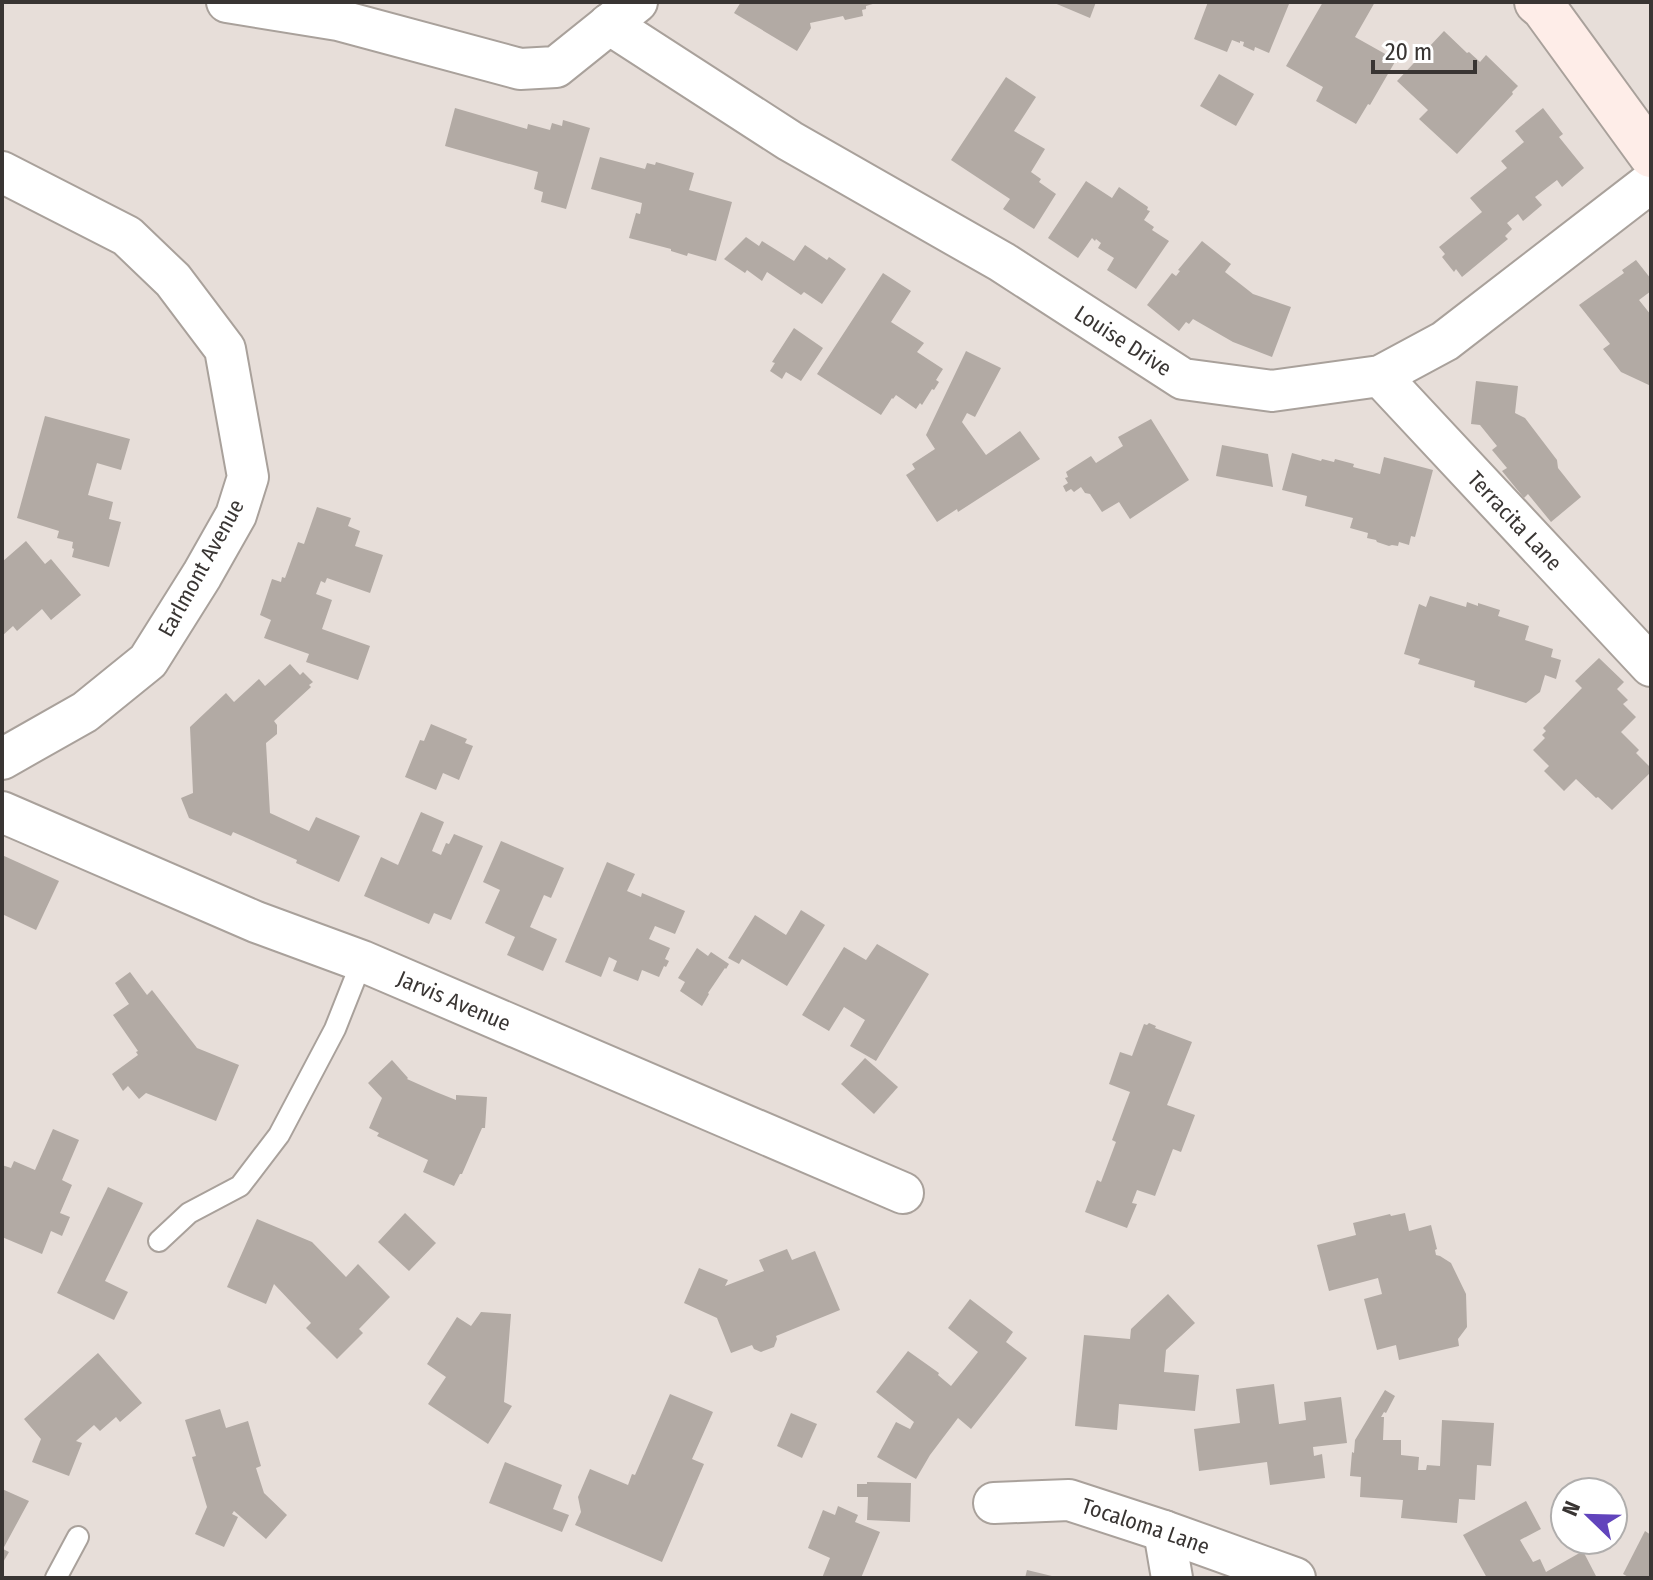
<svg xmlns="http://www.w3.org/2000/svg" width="1653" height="1580" font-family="'Fira Sans Condensed',sans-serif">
<rect width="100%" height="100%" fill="#e7ded9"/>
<g fill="#b2aaa4">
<path d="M741,2H875L876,3L866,6V9L862,10L863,16L845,20L843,16L810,23L811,28L797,51L734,13Z"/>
<path d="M1052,2H1096L1090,18Z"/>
<path d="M1208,2H1283L1289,4L1269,53L1255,47L1254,51L1243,46L1244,42L1240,41V43L1232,40L1227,52L1194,39Z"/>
<path d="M1323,2H1375L1355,37L1396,60L1370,105L1368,104L1356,124L1316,101L1323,87L1286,66Z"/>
<path d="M1444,31L1467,53L1469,52L1480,62L1486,55L1518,86L1512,92L1513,94L1457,154L1419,119L1428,110L1397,81Z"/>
<path d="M1219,74L1254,94L1236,126L1200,106Z"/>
<path d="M1006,77L1036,97L1014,131L1045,149L1031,172L1041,179L1039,182L1056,194L1034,229L1003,209L1010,199L951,160Z"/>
<path d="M455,108L527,129L528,124L550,130L552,123L562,126L563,120L590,128L566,209L541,202L543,192L534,189L538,172L445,146Z"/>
<path d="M1543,108L1563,134L1559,137L1584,168L1562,187L1557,180L1535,197L1542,205L1523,221L1518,214L1507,223L1512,229L1505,236L1508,239L1462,277L1456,269L1454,272L1442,257L1445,254L1439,247L1482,212L1470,198L1507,168L1501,161L1524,142L1515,131Z"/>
<path d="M600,157L645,169L647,163L655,165L656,162L694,173L689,190L732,202L716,261L688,253L687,256L671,251V249L629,238L636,213L640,214L642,203L591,189Z"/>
<path d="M1086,181L1112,198L1119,187L1148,207L1147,210L1150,211L1144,220L1154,227L1152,230L1169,241L1136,289L1107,270L1114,258L1098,248L1101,243L1096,239L1095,241L1092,238L1078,258L1048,238Z"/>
<path d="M746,237L759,246L762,241L794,261L805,245L827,260L829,257L846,269L822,304L804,292L801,295L767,272L762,281L747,270L745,273L724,259Z"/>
<path d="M1202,241L1231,264L1225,272L1253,294L1291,307L1272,357L1233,342L1193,319L1189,324L1186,322L1179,331L1147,305L1172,273L1176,276L1180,271L1178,270Z"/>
<path d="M1636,260L1651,279V291L1639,300L1651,315V386L1621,372L1603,349L1610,344L1579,305L1624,273L1622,270Z"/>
<path d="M883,273L911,291L891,322L924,343L917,352L943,369L936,380L939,382L934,390L932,389L922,405L920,403L916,409L896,395L893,399L892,398L881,415L817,374Z"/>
<path d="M794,328L823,348L801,381L786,372L782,379L770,371L775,363L772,362Z"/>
<path d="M966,351L1001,368L975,417L967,413L962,422L986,455L1020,431L1040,459L958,512L957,509L937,522L906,475L915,469L912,464L935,449L926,435Z"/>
<path d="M1476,381L1518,386L1515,413L1525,418L1557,460L1558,468L1581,497L1551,522L1528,494L1524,498L1502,471L1507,468L1492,450L1497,446L1480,425L1471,424Z"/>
<path d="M45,416L130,439L121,470L97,463L88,495L113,502L109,519L121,522L109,567L72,557L74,549L72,548L73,542L57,538L59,531L17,518Z"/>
<path d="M1151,419L1189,480L1130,519L1119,502L1102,512L1090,494L1085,493L1081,487L1074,492L1071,489L1066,492L1063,486L1068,483L1065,478L1068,477L1066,472L1091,456L1096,463L1123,446L1118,437Z"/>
<path d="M1222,445L1268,454L1273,487L1216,476Z"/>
<path d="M1292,453L1321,461L1322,459L1334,462L1335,459L1354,464L1353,467L1380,474L1384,457L1433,470L1415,537L1411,536L1409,545L1399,542L1398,546L1392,545L1389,546L1377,542L1376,540L1367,538L1368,533L1350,528L1353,518L1305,506L1307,496L1282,490Z"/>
<path d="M317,507L351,518L348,526L360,531L355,546L383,555L370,593L327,578L325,583L321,581L316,594L332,600L322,629L370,646L358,680L306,662L309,654L264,638L271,620L260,615L272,579L281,582L282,577L285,578L298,542L304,544Z"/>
<path d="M26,541L45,564L51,559L81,595L51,620L42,609L17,631L13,626L2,636V562Z"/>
<path d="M1430,596L1466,607L1467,602L1478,606V603L1500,610L1498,616L1529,626L1525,640L1553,649L1551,657L1561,660L1556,679L1545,675L1540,692L1526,703L1474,687L1475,681L1418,664L1420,659L1404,654L1419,604L1426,607Z"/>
<path d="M1599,658L1624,682L1617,689L1628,700L1623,704L1636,717L1621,732L1639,750L1636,753L1651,768V772L1612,810L1598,797L1596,798L1576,779L1564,791L1544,771L1549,766L1533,750L1545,738L1542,735L1546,731L1543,728L1582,688L1575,681Z"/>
<path d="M290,664L300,675L303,672L313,682L309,685L311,687L274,721L277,725V734L266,743L270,813L309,831L316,817L360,836L339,882L296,863L297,860L233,832L231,836L189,818L181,798L193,793L190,727L226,693L234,702L259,679L265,686Z"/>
<path d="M431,724L467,739L465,743L473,746L459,780L443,773L436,790L405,777L420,740L424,741Z"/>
<path d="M421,812L444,822L432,851L441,855L446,843L449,844L454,834L483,846L451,920L434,913L429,924L364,896L381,857L398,865Z"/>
<path d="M501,841L564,868L551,898L544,895L530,927L557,939L543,971L507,955L515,937L485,923L500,890L483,882Z"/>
<path d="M2,855L59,881L36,930L2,914Z"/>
<path d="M607,862L635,874L627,891L641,897L642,893L685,911L675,934L655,926L649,939L670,948L665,959L669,961L666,967L664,966L659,977L642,970L638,981L613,971L617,961L609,957L601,977L565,962Z"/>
<path d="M801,910L825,925L787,986L742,959L739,964L728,958L755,915L786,935Z"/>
<path d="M877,944L929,974L876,1061L850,1046L865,1020L844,1007L829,1031L802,1015L844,947L866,960Z"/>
<path d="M697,948L708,956L711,952L729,964L726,969L725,968L708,993L709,994L702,1006L680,991L685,982L678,978Z"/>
<path d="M130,972L147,995L152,990L197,1048L239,1065L216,1121L146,1093L139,1099L128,1086L123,1091L112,1074L138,1055L136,1052L138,1051L113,1015L129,1004L115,983Z"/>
<path d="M1149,1023L1156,1026L1155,1028L1192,1042L1167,1105L1195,1115L1181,1152L1173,1149L1155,1196L1137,1190L1132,1203L1137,1204L1127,1228L1085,1212L1097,1180L1101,1182L1116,1142L1112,1140L1130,1092L1109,1084L1120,1052L1132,1056L1144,1024L1147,1025Z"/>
<path d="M865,1058L898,1087L874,1114L841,1084Z"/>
<path d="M392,1060L408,1078L407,1079L436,1092L456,1100V1095L487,1097L485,1128H482L462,1174H460L454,1186L423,1172L428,1160L377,1136L379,1133L369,1128L382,1098L368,1083Z"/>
<path d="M53,1129L79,1140L62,1180L72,1185L60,1213L70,1217L62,1236L51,1231L42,1254L2,1237V1165L11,1168L14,1161L35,1170Z"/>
<path d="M108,1187L143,1203L105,1281L128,1292L114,1320L57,1293Z"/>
<path d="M405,1213L436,1243L409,1271L378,1242Z"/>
<path d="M1405,1213L1409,1231L1431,1225L1437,1249L1435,1250L1436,1255L1440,1256L1451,1263L1466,1294L1467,1327L1458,1339L1459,1346L1399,1360L1396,1345L1377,1350L1364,1299L1382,1294L1378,1278L1329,1291L1317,1245L1356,1235L1353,1223L1390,1214L1391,1216Z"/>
<path d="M257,1219L312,1242L346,1277L358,1264L390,1297L359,1329L363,1333L337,1359L306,1328L311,1323L274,1284L266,1304L227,1287Z"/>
<path d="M787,1249L792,1260L815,1251L840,1310L776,1336L777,1339L774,1347L761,1352L754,1349L752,1345L731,1353L717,1318L684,1303L699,1268L728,1280L725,1286L764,1271L759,1260Z"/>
<path d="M1168,1294L1195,1323L1166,1350L1164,1372L1199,1375L1195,1411L1119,1404L1117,1430L1075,1426L1084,1335L1130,1339L1131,1329Z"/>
<path d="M970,1299L1013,1332L1006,1342L1027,1358L971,1429L958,1418L930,1455L916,1479L877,1457L896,1422L910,1429L914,1422L876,1392L908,1351L939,1373L938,1375L951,1386L978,1352L948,1328Z"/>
<path d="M481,1312L511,1314L504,1402L512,1406L488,1444L428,1404L446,1377L427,1364L457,1317L471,1326Z"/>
<path d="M98,1353L142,1403L120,1422L116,1417L100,1431L94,1425L76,1441L82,1443L69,1476L32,1462L41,1439L24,1419Z"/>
<path d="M1274,1384L1279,1424L1306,1420L1304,1402L1341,1397L1347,1443L1313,1447L1314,1456L1322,1454L1325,1478L1270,1485L1267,1462L1199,1471L1194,1429L1240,1423L1236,1389Z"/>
<path d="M1385,1390L1395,1396L1386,1413L1384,1412L1381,1417H1384L1383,1440H1401V1455L1419,1457L1418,1470H1426L1427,1465L1440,1466L1442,1420L1494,1423L1491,1466L1477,1465L1475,1500L1459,1499L1457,1523L1401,1518L1403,1500L1360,1497L1361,1477L1350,1476L1352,1452L1354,1453L1355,1440Z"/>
<path d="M670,1394L713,1412L692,1459L704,1464L662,1562L575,1525L581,1512L578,1497L590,1469L628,1485L632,1474L635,1475Z"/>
<path d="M220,1409L226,1428L248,1421L261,1466L256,1468L264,1493L287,1515L266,1539L234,1511L232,1514L238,1517L224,1547L195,1534L207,1507L192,1457L196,1456L185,1420Z"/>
<path d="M791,1413L817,1424L802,1458L777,1446Z"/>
<path d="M505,1462L562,1485L553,1509L569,1515L562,1532L489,1503Z"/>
<path d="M867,1482L911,1483L910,1522L867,1520L868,1497H857V1484H867Z"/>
<path d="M2,1489L29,1501L3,1549L9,1552L2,1564Z"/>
<path d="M1526,1501L1541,1529L1520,1540L1533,1562L1540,1559L1546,1572L1583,1551L1597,1578H1487L1463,1535Z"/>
<path d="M838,1506L858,1515L855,1522L880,1532L861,1578H822L830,1558L808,1548L823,1510L835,1515Z"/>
<path d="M1645,1531L1651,1535V1578H1630L1623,1574Z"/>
<path d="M1027,1570L1056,1577V1578H1025Z"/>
</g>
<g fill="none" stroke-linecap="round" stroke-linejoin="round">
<g stroke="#a9a19b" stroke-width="24">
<g id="lane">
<path d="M159,1241L189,1213L240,1186L279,1135L335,1029L362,961"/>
<path d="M56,1578L78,1537"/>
</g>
</g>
<g stroke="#a9a19b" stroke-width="44">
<g id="street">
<path d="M227,2L338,20L520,69L556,67L637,2"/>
<path id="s1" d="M609,24L790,141L1002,262L1183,379L1272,391L1380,376L1445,341L1651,182"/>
<path d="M2,172L127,236L173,280L225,349L248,477L236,515L202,575L148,661L85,712L2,759"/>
<path id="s2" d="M1380,376L1651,666"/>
<path id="s3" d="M2,812L256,922L362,961L903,1193"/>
<path id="s4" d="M994,1503L1069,1500L1164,1531L1295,1578"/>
<path d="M1164,1531L1172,1578"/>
</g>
</g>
<g stroke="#a9a19b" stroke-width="48">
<path id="secondary" d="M1537,2L1544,8L1651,155"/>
</g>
<use href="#lane" stroke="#fff" stroke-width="20"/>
<use href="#street" stroke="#fff" stroke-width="40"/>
<use href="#secondary" stroke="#feede8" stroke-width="44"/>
</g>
<g text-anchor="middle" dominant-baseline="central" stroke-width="7" stroke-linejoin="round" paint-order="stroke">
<g font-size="22" fill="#393533" stroke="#fff">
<text stroke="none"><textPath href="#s1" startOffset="604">Louise Drive</textPath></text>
<text stroke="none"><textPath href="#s2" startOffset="198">Terracita Lane</textPath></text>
<text transform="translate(201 568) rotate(-61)">Earlmont Avenue</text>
<text stroke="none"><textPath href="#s3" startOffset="490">Jarvis Avenue</textPath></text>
<text stroke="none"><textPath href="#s4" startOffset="156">Tocaloma Lane</textPath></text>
</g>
</g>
<rect width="1653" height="1580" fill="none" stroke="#393533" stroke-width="8"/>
<g transform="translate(1589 1516) rotate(293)"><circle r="38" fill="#ffffff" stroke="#b0aead" stroke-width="2"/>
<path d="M0-6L14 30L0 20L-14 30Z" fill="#6144bc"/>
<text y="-12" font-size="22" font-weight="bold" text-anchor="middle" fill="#393533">N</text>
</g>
<path d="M1373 60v12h102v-12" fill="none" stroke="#393533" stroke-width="4"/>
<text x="1385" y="60" font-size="24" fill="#393533" stroke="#ffffff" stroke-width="6" paint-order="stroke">20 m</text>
</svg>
